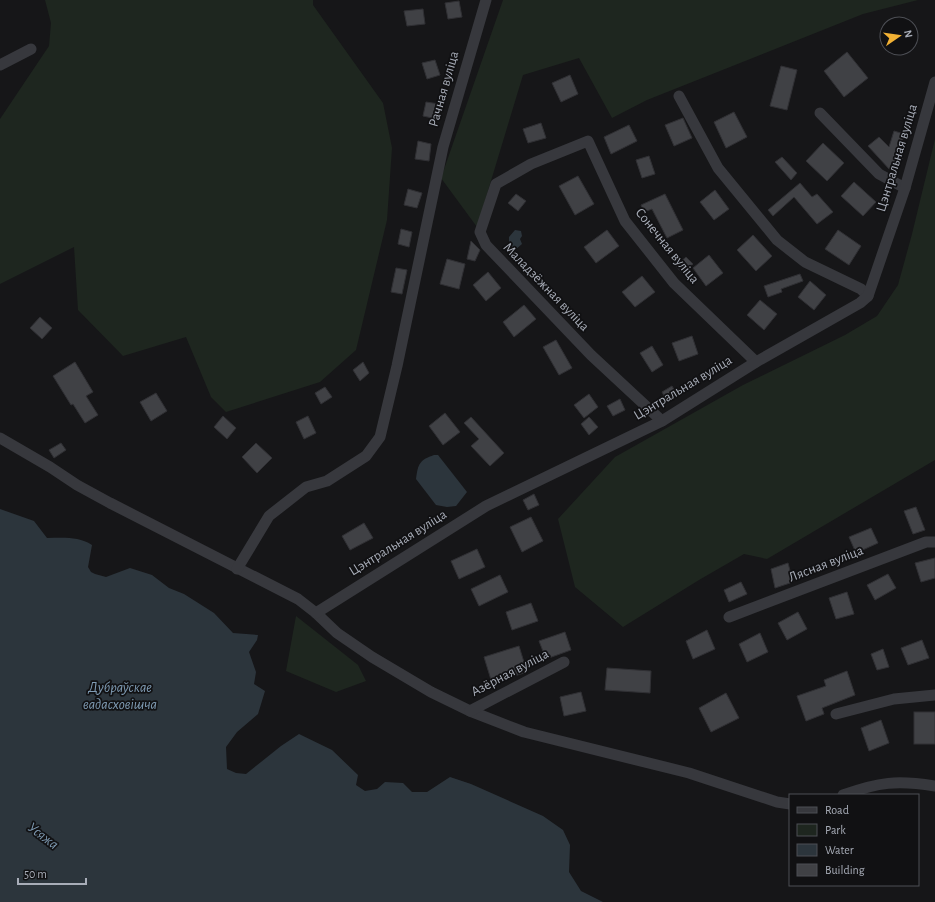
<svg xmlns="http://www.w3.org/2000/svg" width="935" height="902" font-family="'Alegreya Sans',sans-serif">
<rect width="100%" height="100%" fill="#161618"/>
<g fill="#1e261f">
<path d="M45,0H313V5L383,103L392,148L387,220L356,350L320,382L226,412L211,397L186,337L123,356L78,310L74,247L0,284V119L49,46L51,23Z"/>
<path d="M503,0H918L863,14L647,100L612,118L579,58L523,75L477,227L441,178Z"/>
<path d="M935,139V460L767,559L744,554L699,580L623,627L575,587L558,519L615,457L743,385L845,335L877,316L898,285L912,234Z"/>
<path d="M296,616L358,665L366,681L336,692L286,671Z"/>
</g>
<g fill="#2c353c">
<path d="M515,230L521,231L522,236L520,239L522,244L515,250L509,245V237Z"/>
<path d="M434,455H438L467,492L456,506L447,507L436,505L416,479C418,463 420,460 434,455Z"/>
<path d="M0,509L34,521L47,538C63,538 78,536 92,545L88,567L91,572L95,574L106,577L130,568L152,575L169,588L184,594L214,613L233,633L258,635L257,640L249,652L256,672L254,684L265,691L258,714L237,732L226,747L227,769L236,773L246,774L281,746L299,734L332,750L358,775L356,785L365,791L377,789L385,782L403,783L412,792H427L450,777L471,784L543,816L563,830L570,845L569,872L581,891L603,902H0Z"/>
</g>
<g fill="#404145" stroke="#303034">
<path d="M459,1L462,17L448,19L445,3Z"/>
<path d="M423,9L425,24L407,26L404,11Z"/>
<path d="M847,52L868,78L844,97L824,71Z"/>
<path d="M435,60L440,75L427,79L422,63Z"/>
<path d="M781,66L797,70L787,110L770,106Z"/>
<path d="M570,75L578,94L561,102L552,83Z"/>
<path d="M426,102L439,104L437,119L423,116Z"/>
<path d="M734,112L747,137L726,148L714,122Z"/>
<path d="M683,118L692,138L674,146L665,125Z"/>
<path d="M541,123L546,138L528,143L523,129Z"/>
<path d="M629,125L637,141L611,154L604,137Z"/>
<path d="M894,131L904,134L898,153L903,158L890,170L868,146L879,137L889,147Z"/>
<path d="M418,141L431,144L429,161L415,159Z"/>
<path d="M823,143L844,163L827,181L806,161Z"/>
<path d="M649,156L655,174L642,178L636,160Z"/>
<path d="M782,157L797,173L791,180L775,162Z"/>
<path d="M578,176L594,204L575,215L559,186Z"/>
<path d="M854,182L876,202L863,216L841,196Z"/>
<path d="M800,183L812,197L817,194L833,212L817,224L794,197L773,216L768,210Z"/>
<path d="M408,189L422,193L417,208L404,205Z"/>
<path d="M715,190L729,209L714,220L700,202Z"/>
<path d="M516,194L526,201L518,211L508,203Z"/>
<path d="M665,194L683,230L667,238L652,209L644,212L641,205Z"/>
<path d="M401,229L412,232L409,247L398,244Z"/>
<path d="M607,230L619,246L596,263L584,247Z"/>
<path d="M838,230L861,246L849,265L825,249Z"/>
<path d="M753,235L772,256L756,271L737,250Z"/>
<path d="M471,241L480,250L475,261L467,259Z"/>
<path d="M709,255L723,273L706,286L693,268Z"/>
<path d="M686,257L693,264L682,273L676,266Z"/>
<path d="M447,259L465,264L459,289L440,284Z"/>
<path d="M396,268L407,270L402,294L391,292Z"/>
<path d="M488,272L501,288L486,301L473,285Z"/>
<path d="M800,274L803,281L781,289L782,292L768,297L764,286Z"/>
<path d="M642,276L655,292L635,307L622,292Z"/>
<path d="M810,281L826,295L814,310L798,297Z"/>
<path d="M760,300L777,314L764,330L747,315Z"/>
<path d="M524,305L536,319L514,337L503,322Z"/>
<path d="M40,317L52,328L42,339L30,328Z"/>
<path d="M692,336L698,354L679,361L672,343Z"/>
<path d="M556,340L572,368L559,375L543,347Z"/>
<path d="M652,346L663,365L652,372L640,353Z"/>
<path d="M75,362L93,392L86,396L98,415L85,423L73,404L71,405L53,376Z"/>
<path d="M363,362L369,373L360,381L353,370Z"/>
<path d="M672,386L677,395L667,401L662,392Z"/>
<path d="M325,387L332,397L321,404L315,393Z"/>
<path d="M156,393L167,411L151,421L140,402Z"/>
<path d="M589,394L598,407L584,418L574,405Z"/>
<path d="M620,399L625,410L613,416L607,406Z"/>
<path d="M445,413L460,432L443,445L429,426Z"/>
<path d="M223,416L236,428L227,439L214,427Z"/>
<path d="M308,416L316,433L304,439L296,422Z"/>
<path d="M471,417L504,453L490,466L471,446L479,439L464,423Z"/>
<path d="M589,417L598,427L589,435L581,424Z"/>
<path d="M61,443L66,450L54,458L49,450Z"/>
<path d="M256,443L272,458L257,473L242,457Z"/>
<path d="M534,494L539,505L528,510L523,500Z"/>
<path d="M916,507L925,530L913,534L904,511Z"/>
<path d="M531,517L543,541L522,552L510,527Z"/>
<path d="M364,523L373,538L350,550L342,536Z"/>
<path d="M871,528L878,543L856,553L849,537Z"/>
<path d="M477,549L485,567L459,579L451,561Z"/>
<path d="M935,558V578L921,582L915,563Z"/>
<path d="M788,563L793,582L775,588L771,569Z"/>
<path d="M888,574L896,588L875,600L867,585Z"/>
<path d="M500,575L508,592L479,606L471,589Z"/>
<path d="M741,582L747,594L729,602L724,590Z"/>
<path d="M847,592L854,614L836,619L829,598Z"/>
<path d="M531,603L538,621L512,630L506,612Z"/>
<path d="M798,612L807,629L787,640L778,623Z"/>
<path d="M707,630L715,649L693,659L686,641Z"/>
<path d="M565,632L571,650L546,659L539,641Z"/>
<path d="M760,633L768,652L747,662L739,644Z"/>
<path d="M922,640L929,658L908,665L901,648Z"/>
<path d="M519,646L527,672L492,683L484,657Z"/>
<path d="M883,649L889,667L877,670L871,654Z"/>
<path d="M607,668L651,671L650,693L605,690Z"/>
<path d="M847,671L855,695L822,708L824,714L806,721L797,696L826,686L824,680Z"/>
<path d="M581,692L586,711L564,716L560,697Z"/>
<path d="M726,693L739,718L711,732L699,708Z"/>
<rect x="914" y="712" width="21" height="32"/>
<path d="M881,720L889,743L869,751L861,728Z"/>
</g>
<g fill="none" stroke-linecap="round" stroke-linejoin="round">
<g stroke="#37383d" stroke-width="11">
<path d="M0,65L31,49"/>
<path d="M679,96L718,168L777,240L805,262L861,289L868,296"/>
<path d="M820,113L879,174L905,188"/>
<path d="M662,421L591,355L486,245L480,232L496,184L531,164L588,141L625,221L674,283L756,362"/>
<path d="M0,438L50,467L77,485L110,503L298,599L316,613L337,633L372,657L431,692L470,711L524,732L689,773L777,802L790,804"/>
<path d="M237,569L269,516L306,487L327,481L366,456L380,437L397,366L443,147L486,0"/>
<path d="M316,613L486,506L662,421L756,362L860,303L868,296L905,188L935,82"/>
<path d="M729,617L926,542H935"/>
<path d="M470,711L564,662"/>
<path d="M836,714L894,699L935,695"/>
<path d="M843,795C879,782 897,780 935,786"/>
</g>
</g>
<g text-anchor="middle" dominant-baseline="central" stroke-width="3.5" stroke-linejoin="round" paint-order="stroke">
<g font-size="14" fill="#a8adb8" stroke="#111113">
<text transform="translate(444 89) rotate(-74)">Рачная вуліца</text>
<text transform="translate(897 158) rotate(-73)">Цэнтральная вуліца</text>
<text transform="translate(667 246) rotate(51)">Сонечная вуліца</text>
<text transform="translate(546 287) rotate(46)">Маладзёжная вуліца</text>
<text transform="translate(683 388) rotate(-31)">Цэнтральная вуліца</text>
<text transform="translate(398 543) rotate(-32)">Цэнтральная вуліца</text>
<text transform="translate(826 564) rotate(-21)">Лясная вуліца</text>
<text transform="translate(510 673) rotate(-28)">Азёрная вуліца</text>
</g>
<g font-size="15" font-style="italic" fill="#7f9bb3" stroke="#111113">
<text x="120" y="687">Дубраўскае<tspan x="120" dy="17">вадасховішча</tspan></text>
<text transform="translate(43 836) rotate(37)">Усяжа</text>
</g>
</g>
<rect x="789" y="794" width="130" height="92" fill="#111113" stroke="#4d4f55"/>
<rect x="797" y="807" width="20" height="6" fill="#37383d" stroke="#4d4f55"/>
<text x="825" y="814" font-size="12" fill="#a8adb8">Road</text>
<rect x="797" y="824" width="20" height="12" fill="#1e261f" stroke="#4d4f55"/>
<text x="825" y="834" font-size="12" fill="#a8adb8">Park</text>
<rect x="797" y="844" width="20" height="12" fill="#2c353c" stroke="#4d4f55"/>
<text x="825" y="854" font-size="12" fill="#a8adb8">Water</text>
<rect x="797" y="864" width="20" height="12" fill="#404145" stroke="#4d4f55"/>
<text x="825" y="874" font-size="12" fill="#a8adb8">Building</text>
<g transform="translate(899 36) rotate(77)"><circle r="19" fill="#111113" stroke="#4d4f55"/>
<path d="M0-3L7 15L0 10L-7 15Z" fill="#f2b134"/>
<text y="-6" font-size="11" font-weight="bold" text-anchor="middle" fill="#a8adb8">N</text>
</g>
<path d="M18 878v6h68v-6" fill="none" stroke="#a8adb8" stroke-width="2"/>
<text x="24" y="878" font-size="12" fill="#a8adb8" stroke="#111113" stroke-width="3" paint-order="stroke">50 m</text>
</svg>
